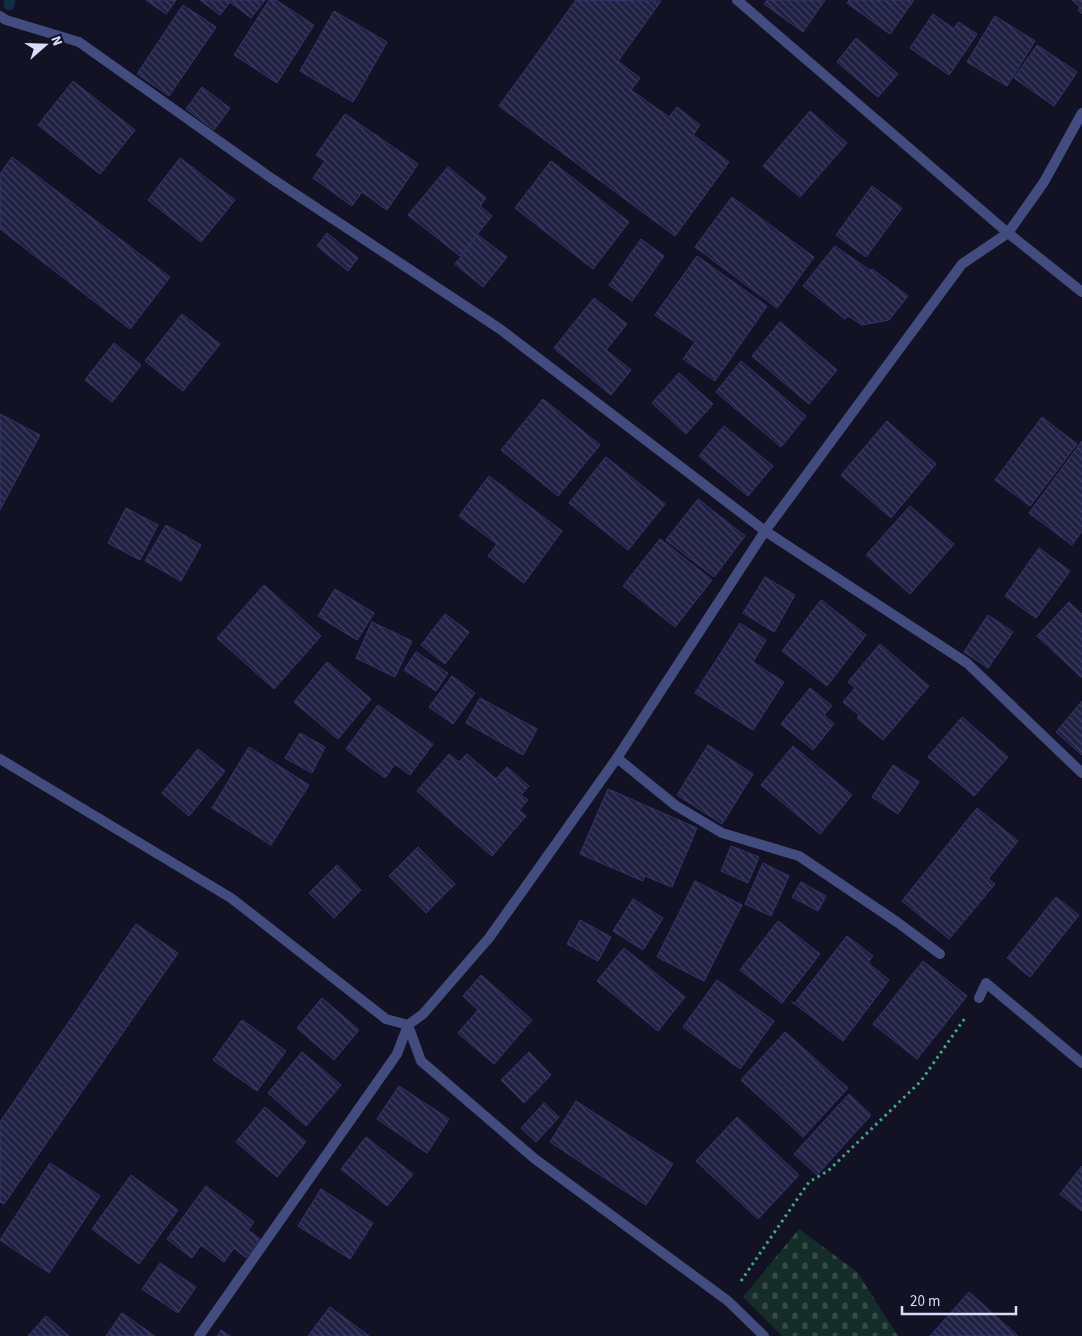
<svg xmlns="http://www.w3.org/2000/svg" width="1082" height="1336" font-family="'Source Sans 3',sans-serif">
<defs>
<pattern id="cemetery-stones" width="16" height="16" patternUnits="userSpaceOnUse" patternTransform="scale(1.25)"><rect width="16" height="16" fill="#152d28"/><path d="M2 7V4a2 2 0 0 1 4 0v3zM10 15v-3a2 2 0 0 1 4 0v3z" fill="#364b48"/></pattern>
<pattern id="building-back-hatch" width="6" height="6" patternUnits="userSpaceOnUse" patternTransform="scale(1.25)"><rect width="6" height="6" fill="#202043"/><path d="M-1 5l2 2M0 0l6 6M5-1l2 2" fill="none" stroke="#40405f"/></pattern>
</defs>
<rect width="100%" height="100%" fill="#121224"/>
<path fill="url(#cemetery-stones)" d="M799,1229L857,1272L898,1336H782L743,1297Z"/>
<g fill="none" stroke-linecap="round" stroke-linejoin="round">
<path stroke="#122e42" stroke-width="11" d="M9,5L10,0"/>
</g>
<g fill="url(#building-back-hatch)" stroke="#35356c">
<path d="M146,0H176L166,14Z"/>
<path d="M200,0H265L251,18L230,2L220,15Z"/>
<path d="M269,0H276L314,25L277,83L234,55Z"/>
<path d="M576,0L661,1L618,61L640,78L631,90L669,117L677,107L700,125L693,135L729,162L675,236L499,106Z"/>
<path d="M767,0H825L803,32L764,4Z"/>
<path d="M849,0H914L890,34L847,3Z"/>
<path d="M1072,0H1082V14L1078,10L1080,7Z"/>
<path d="M183,5L216,27L169,96L137,74Z"/>
<path d="M334,11L387,42L353,102L300,71Z"/>
<path d="M933,14L954,29L958,22L977,34L949,75L910,48Z"/>
<path d="M995,16L1035,41L1007,86L967,62Z"/>
<path d="M856,38L898,74L878,97L837,62Z"/>
<path d="M1037,45L1077,72L1054,106L1014,78Z"/>
<path d="M73,81L135,130L100,174L38,125Z"/>
<path d="M202,87L230,108L214,130L186,109Z"/>
<path d="M810,111L847,143L800,197L763,166Z"/>
<path d="M345,114L418,164L387,210L362,192L352,206L313,178L325,161L316,155Z"/>
<path d="M12,157L170,277L130,329L0,229V174Z"/>
<path d="M180,158L235,200L201,242L148,200Z"/>
<path d="M551,161L629,222L593,269L515,208Z"/>
<path d="M448,167L486,198L480,206L492,216L460,256L408,215Z"/>
<path d="M872,186L902,208L866,257L836,235Z"/>
<path d="M732,197L814,257L777,308L695,247Z"/>
<path d="M327,233L358,258L348,271L317,246Z"/>
<path d="M478,235L507,257L483,287L455,264Z"/>
<path d="M641,239L664,256L632,301L609,285Z"/>
<path d="M835,246L871,271L872,269L908,296L889,320L862,325L848,316L845,319L803,286Z"/>
<path d="M697,256L767,306L715,381L683,359L695,342L655,315Z"/>
<path d="M594,298L627,324L606,350L631,370L611,395L554,348Z"/>
<path d="M182,314L220,344L183,391L145,361Z"/>
<path d="M780,322L837,370L809,404L752,356Z"/>
<path d="M114,343L141,365L112,402L85,380Z"/>
<path d="M741,361L806,416L781,447L716,392Z"/>
<path d="M679,373L713,404L686,434L652,403Z"/>
<path d="M543,399L600,445L558,496L501,450Z"/>
<path d="M0,414L40,435L0,510Z"/>
<path d="M1042,417L1077,444L1030,506L995,480Z"/>
<path d="M887,421L936,464L891,518L841,475Z"/>
<path d="M724,426L773,466L748,496L699,456Z"/>
<path d="M1082,441V531L1072,545L1029,513Z"/>
<path d="M606,457L665,504L628,550L569,503Z"/>
<path d="M489,476L562,531L524,583L488,556L497,544L459,516Z"/>
<path d="M698,499L745,536L714,577L666,540Z"/>
<path d="M910,506L954,544L910,594L866,555Z"/>
<path d="M126,508L158,525L140,560L108,543Z"/>
<path d="M166,525L201,545L181,581L145,561Z"/>
<path d="M660,539L712,580L675,627L623,586Z"/>
<path d="M1039,548L1070,571L1036,618L1005,596Z"/>
<path d="M765,577L795,595L774,632L743,613Z"/>
<path d="M264,585L321,636L274,689L217,638Z"/>
<path d="M335,589L374,613L357,640L318,616Z"/>
<path d="M821,600L866,635L827,686L782,651Z"/>
<path d="M1069,602L1082,614V678L1037,636Z"/>
<path d="M445,614L469,632L445,664L421,645Z"/>
<path d="M988,615L1013,632L988,668L964,652Z"/>
<path d="M372,622L412,641L395,677L356,658Z"/>
<path d="M740,623L766,640L753,662L784,682L753,730L695,693Z"/>
<path d="M880,644L929,686L883,740L857,718L859,715L843,702L855,688L848,682Z"/>
<path d="M416,652L448,673L436,691L404,670Z"/>
<path d="M327,662L371,699L338,739L294,702Z"/>
<path d="M452,676L475,693L453,724L429,707Z"/>
<path d="M810,688L832,706L824,715L834,724L813,750L781,724Z"/>
<path d="M480,698L537,729L523,755L466,723Z"/>
<path d="M1082,701V755L1056,732Z"/>
<path d="M378,705L433,744L410,775L395,764L385,778L346,749Z"/>
<path d="M962,717L1008,757L974,796L928,757Z"/>
<path d="M300,733L325,747L312,773L285,758Z"/>
<path d="M708,745L753,774L722,824L677,795Z"/>
<path d="M793,746L852,795L820,834L761,785Z"/>
<path d="M249,747L309,785L271,845L212,808Z"/>
<path d="M198,749L225,771L189,816L162,793Z"/>
<path d="M449,754L459,762L467,754L496,779L507,767L529,786L521,795L528,800L519,810L526,816L492,856L417,791Z"/>
<path d="M893,765L919,782L898,814L872,797Z"/>
<path d="M608,789L697,828L672,887L645,876L643,881L580,854Z"/>
<path d="M977,808L1018,841L988,879L995,884L949,939L902,901Z"/>
<path d="M731,846L759,857L748,883L721,871Z"/>
<path d="M418,847L455,884L426,913L389,876Z"/>
<path d="M763,863L789,876L771,916L745,904Z"/>
<path d="M337,865L361,890L334,918L309,893Z"/>
<path d="M695,881L742,905L704,981L657,957Z"/>
<path d="M801,882L826,896L818,911L792,897Z"/>
<path d="M1056,897L1079,915L1030,977L1007,958Z"/>
<path d="M633,899L663,918L643,950L613,931Z"/>
<path d="M580,920L611,937L598,961L567,944Z"/>
<path d="M778,921L820,954L782,1003L740,970Z"/>
<path d="M136,924L178,953L4,1204L0,1202V1122Z"/>
<path d="M847,936L873,956L868,963L889,980L843,1041L791,1001L794,1004Z"/>
<path d="M624,948L685,997L658,1031L597,981Z"/>
<path d="M923,961L967,996L917,1059L873,1024Z"/>
<path d="M481,975L532,1020L494,1064L458,1033L478,1010L463,996Z"/>
<path d="M717,980L774,1021L740,1069L683,1027Z"/>
<path d="M322,998L359,1030L334,1060L297,1028Z"/>
<path d="M242,1020L286,1051L257,1091L213,1060Z"/>
<path d="M785,1032L848,1088L803,1137L741,1080Z"/>
<path d="M302,1052L341,1085L306,1126L268,1093Z"/>
<path d="M529,1052L551,1075L524,1103L501,1080Z"/>
<path d="M399,1086L449,1119L427,1153L377,1119Z"/>
<path d="M849,1094L871,1115L817,1175L794,1154Z"/>
<path d="M576,1101L673,1164L646,1205L550,1142Z"/>
<path d="M544,1103L559,1117L536,1142L521,1128Z"/>
<path d="M265,1107L306,1142L277,1177L236,1142Z"/>
<path d="M737,1117L799,1175L758,1219L696,1161Z"/>
<path d="M366,1137L413,1174L387,1206L341,1169Z"/>
<path d="M50,1163L100,1196L49,1273L0,1240Z"/>
<path d="M1082,1166V1211L1060,1194Z"/>
<path d="M131,1175L178,1210L139,1264L92,1229Z"/>
<path d="M206,1186L254,1222L248,1230L260,1239L246,1258L234,1248L224,1262L201,1245L192,1258L167,1239Z"/>
<path d="M321,1189L373,1223L350,1259L298,1226Z"/>
<path d="M160,1263L196,1287L178,1313L142,1289Z"/>
<path d="M969,1292L1018,1336H930Z"/>
<path d="M330,1307L369,1336H308Z"/>
<path d="M122,1313L155,1336H106Z"/>
<path d="M46,1316L69,1336H28Z"/>
<path d="M221,1330L230,1336H217Z"/>
</g>
<g fill="none" stroke-linecap="round" stroke-linejoin="round">
<path stroke="#3eaa8d" stroke-width="3" stroke-dasharray="2.5 4" stroke-linecap="butt" d="M741,1281L809,1182L828,1171L921,1081L965,1018"/>
<g stroke="#424c7e" stroke-width="10">
<path d="M0,16L6,20L79,42L271,178L500,329L765,531L967,663L1082,773"/>
<path d="M617,758L675,805L722,833L799,856L897,922L940,954"/>
<path d="M0,759L231,898L386,1019L408,1025"/>
<path d="M979,998L986,983L1082,1063"/>
<path d="M408,1025L421,1061L535,1159L728,1301L764,1336"/>
<path d="M199,1336L397,1054L408,1025L423,1014L489,938L617,758L765,531L962,264L1008,233L1044,182L1082,113"/>
</g>
<path stroke="#424c7e" stroke-width="10" d="M737,0L1008,233L1082,292"/>
</g>
<g transform="translate(45 45) rotate(70)" stroke="#121224" stroke-width="4" paint-order="stroke">
<path d="M0-4L9 19L0 12L-9 19Z" fill="#d9dcfb"/>
<text y="-8" font-size="14" font-weight="bold" text-anchor="middle" fill="#d9dcfb">N</text>
</g>
<path d="M902 1306v8h114v-8" fill="none" stroke="#d9dcfb" stroke-width="2.5"/>
<text x="910" y="1306" font-size="15" fill="#d9dcfb" stroke="#121224" stroke-width="4" paint-order="stroke">20 m</text>
</svg>
